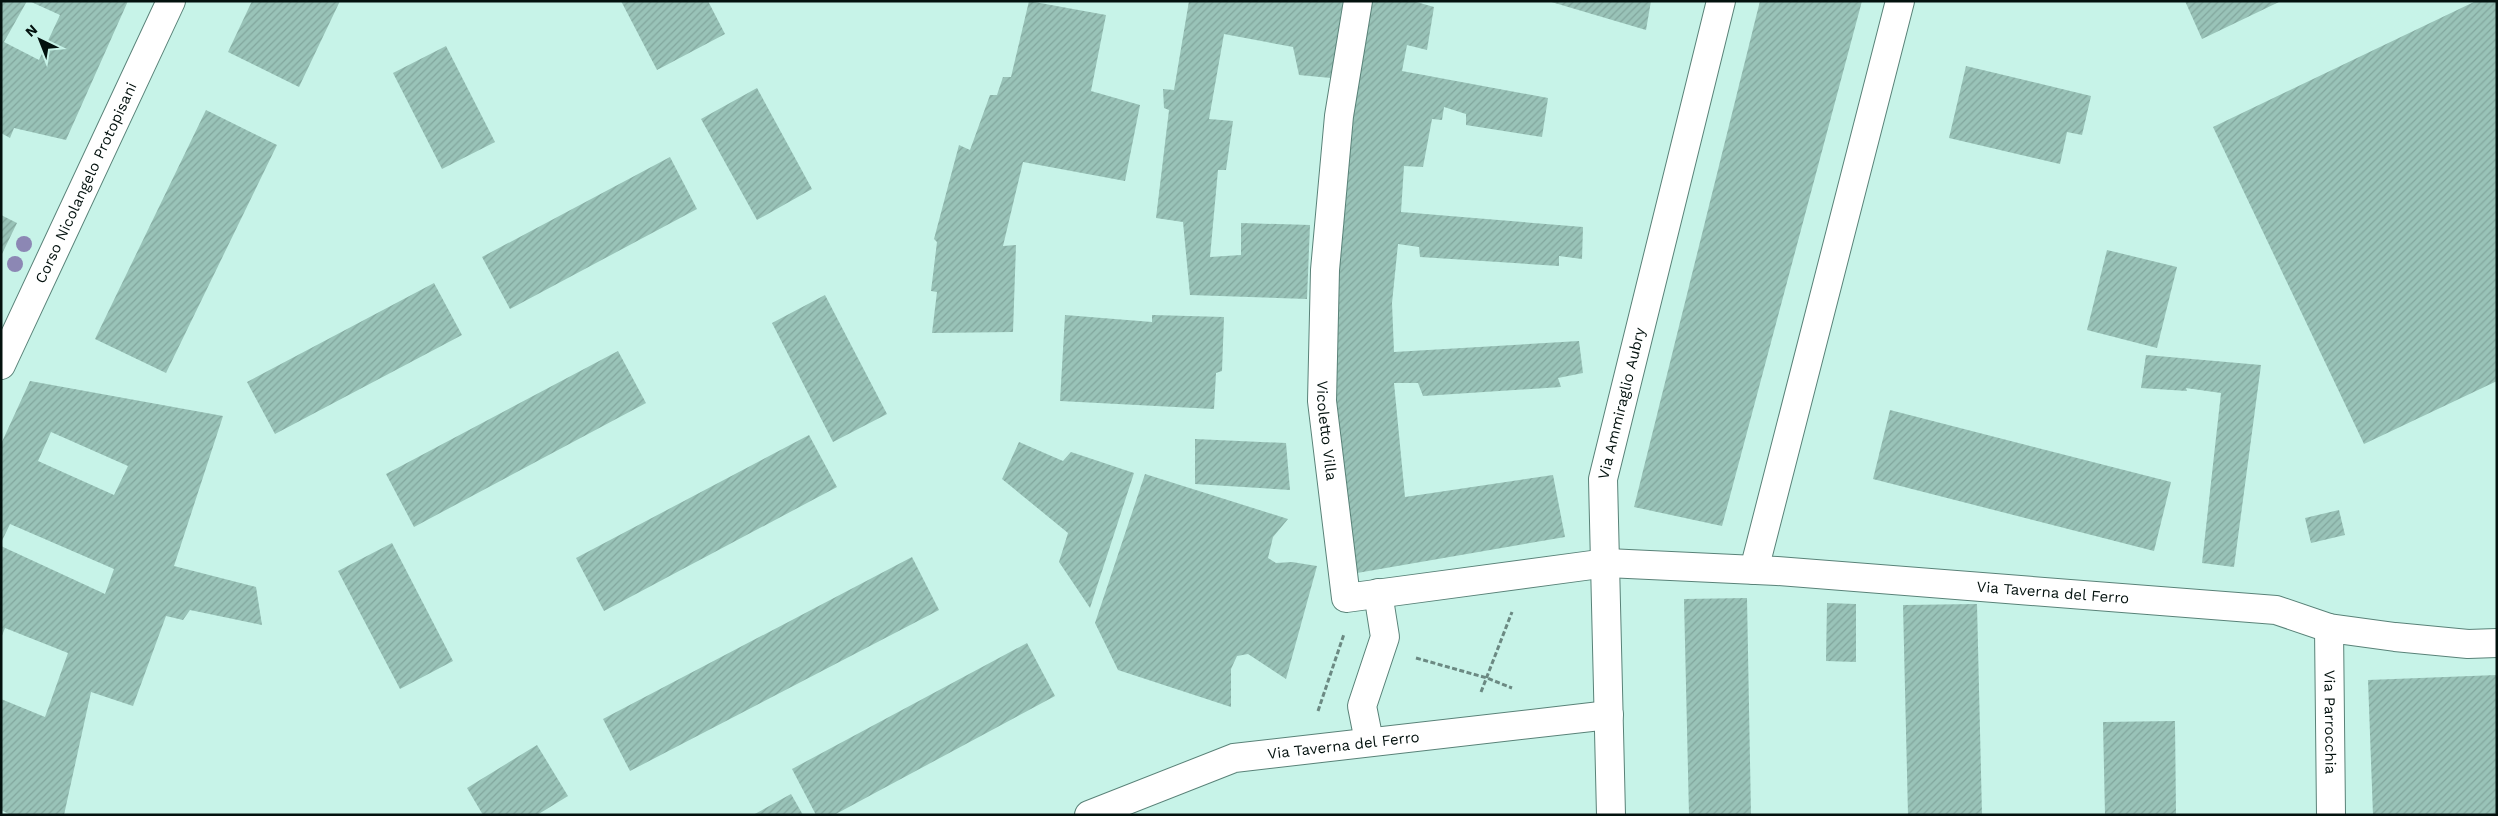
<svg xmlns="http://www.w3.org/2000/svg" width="2498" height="816" font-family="'Work Sans',sans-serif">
<defs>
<pattern id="building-hatch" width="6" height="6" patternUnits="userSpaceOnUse" patternTransform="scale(1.25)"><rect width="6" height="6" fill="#99c3b8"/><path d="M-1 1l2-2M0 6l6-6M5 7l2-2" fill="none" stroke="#82a69d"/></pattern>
</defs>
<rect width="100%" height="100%" fill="#c7f3e8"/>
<g fill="url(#building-hatch)" fill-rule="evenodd">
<path d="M1,1H27L4,42L39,60L60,15L29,1H128L66,140L14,128L10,138L1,133Z"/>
<path d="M252,1H340L299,87L228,52Z"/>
<path d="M621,1H708L725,34L657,70Z"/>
<path d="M1029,1L1106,15L1091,91L1140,105L1125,181L1023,162L1003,246L1016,245L1013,332L932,333L937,292L931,291L937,242L934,239L959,145L970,150L990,95H997L1003,77H1011Z"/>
<path d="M1189,1H1343L1331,78L1299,75L1293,47L1224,34L1209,119L1233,121L1226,170H1218L1210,257L1241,255V223L1310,225L1307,299L1190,295L1183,222L1156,218L1169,110L1164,108L1163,89L1174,90Z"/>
<path d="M1370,1H1413L1434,7L1427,50L1407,45L1402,71L1548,98L1542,137L1466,125V114L1444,107L1442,120L1432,119L1423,167L1404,166L1401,212L1583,227L1582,259L1559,256V266L1420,257L1419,247L1398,244L1392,303L1394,352L1579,341L1583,373L1558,378L1561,387L1423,396L1418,383H1394L1405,497L1553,475L1565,537L1357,573L1337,463L1330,311L1345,157Z"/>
<path d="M1548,1H1651L1646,30Z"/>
<path d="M1760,1H1862L1722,526L1634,507Z"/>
<path d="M2185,1H2281L2202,39Z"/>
<path d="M2476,1H2497V381L2364,444L2213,127Z"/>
<path d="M446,46L495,142L442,169L393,73Z"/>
<path d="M1966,66L2091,96L2082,135L2067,132L2060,164L1949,138Z"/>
<path d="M757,88L812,189L757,220L701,119Z"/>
<path d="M206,110L277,145L166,373L95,339Z"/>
<path d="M670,157L697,209L510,309L482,257Z"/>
<path d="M1,215L17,223L1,256Z"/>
<path d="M2107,250L2177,267L2157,348L2087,330Z"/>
<path d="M434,283L462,335L275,434L247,382Z"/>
<path d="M825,295L887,414L833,442L772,323Z"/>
<path d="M1065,315L1152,322V315L1224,317L1222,371L1216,373L1214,409L1060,401Z"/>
<path d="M618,351L646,403L414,527L386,474Z"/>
<path d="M2146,355L2261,365L2234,567L2202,563L2221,393L2186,388L2187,391L2141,388Z"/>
<path d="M30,381L223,416L174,566L256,587L262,625L190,610L183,620L166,616L133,706L91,692L64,815H11L1,810V699L45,717L68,653L5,628L1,638V546L105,594L114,569L10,524L1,543V444ZM51,432L128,466L114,495L38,461Z"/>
<path d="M1890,410L2171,482L2154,551L1873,479Z"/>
<path d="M809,435L837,487L604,611L576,558Z"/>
<path d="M1195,439L1286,443L1290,490L1195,484Z"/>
<path d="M1019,442L1063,461L1071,452L1134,473L1090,608L1059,562L1068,533L1002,479Z"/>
<path d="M1145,474L1288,519L1273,537L1268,558L1276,563L1292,562L1317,566L1286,679L1248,654L1237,656L1231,669V707L1118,670L1095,623Z"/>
<path d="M2339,510L2345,535L2311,543L2305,518Z"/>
<path d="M392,543L453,661L400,689L338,571Z"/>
<path d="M912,557L939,610L630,771L603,719Z"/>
<path d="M1747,598L1751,815H1689L1684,599Z"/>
<path d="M1827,603L1856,604V662L1826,661Z"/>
<path d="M1977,604L1982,815H1908L1903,605Z"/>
<path d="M1027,643L1055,696L834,815H816L792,769Z"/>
<path d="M2497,675V815H2373L2368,680Z"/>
<path d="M2175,721L2176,815H2105L2103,722Z"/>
<path d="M537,745L568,796L537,815H483L467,788Z"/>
<path d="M791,794L803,815H753Z"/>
</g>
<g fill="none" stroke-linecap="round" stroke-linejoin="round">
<g stroke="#598278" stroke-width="30">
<g id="minor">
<path id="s1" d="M1358,1L1339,116L1325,270L1322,401L1346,598L1607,563L1777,571L2276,610L2329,628L2395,637L2468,644L2497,643"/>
<path id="s2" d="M1,365L171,1"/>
<path d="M1754,570L1900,1"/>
<path id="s3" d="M2329,628L2331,815"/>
<path d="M1369,741L1362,706L1385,637L1378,593"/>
<path id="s4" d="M1089,815L1234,758L1609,715"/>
<path id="s5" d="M1611,815L1603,479L1721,1"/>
</g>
</g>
<g stroke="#6b8982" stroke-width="3" stroke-dasharray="5 2.5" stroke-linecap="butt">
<path d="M1416,658L1487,678L1512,688"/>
<path d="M1481,692L1512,612"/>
<path d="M1318,711L1344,634"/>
</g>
<use href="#minor" stroke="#fff" stroke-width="28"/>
</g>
<g fill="#8c87b4">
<circle cx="24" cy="244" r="8"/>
<circle cx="15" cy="264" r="8"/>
</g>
<g text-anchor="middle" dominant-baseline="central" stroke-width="4" stroke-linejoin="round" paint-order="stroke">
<g font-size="15" fill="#03110e" stroke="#c7f3e8">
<text stroke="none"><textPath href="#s2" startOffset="201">Corso Nicolangelo Protopisani</textPath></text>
<text stroke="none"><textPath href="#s5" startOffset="414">Via Ammiraglio Aubry</textPath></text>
<text stroke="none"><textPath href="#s1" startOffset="432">Vicoletto Villa</textPath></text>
<text stroke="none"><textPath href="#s1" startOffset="1311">Via Taverna del Ferro</textPath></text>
<text stroke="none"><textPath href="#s3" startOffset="94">Via Parrocchia</textPath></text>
<text stroke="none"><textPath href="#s4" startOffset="266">Via Taverna del Ferro</textPath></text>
</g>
</g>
<rect width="2498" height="816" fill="none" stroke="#03110e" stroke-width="5"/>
<g transform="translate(40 40) rotate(317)" stroke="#c7f3e8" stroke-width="4" paint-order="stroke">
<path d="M0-4L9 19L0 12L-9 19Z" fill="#03110e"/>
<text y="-8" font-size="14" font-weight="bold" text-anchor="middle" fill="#03110e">N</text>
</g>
</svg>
